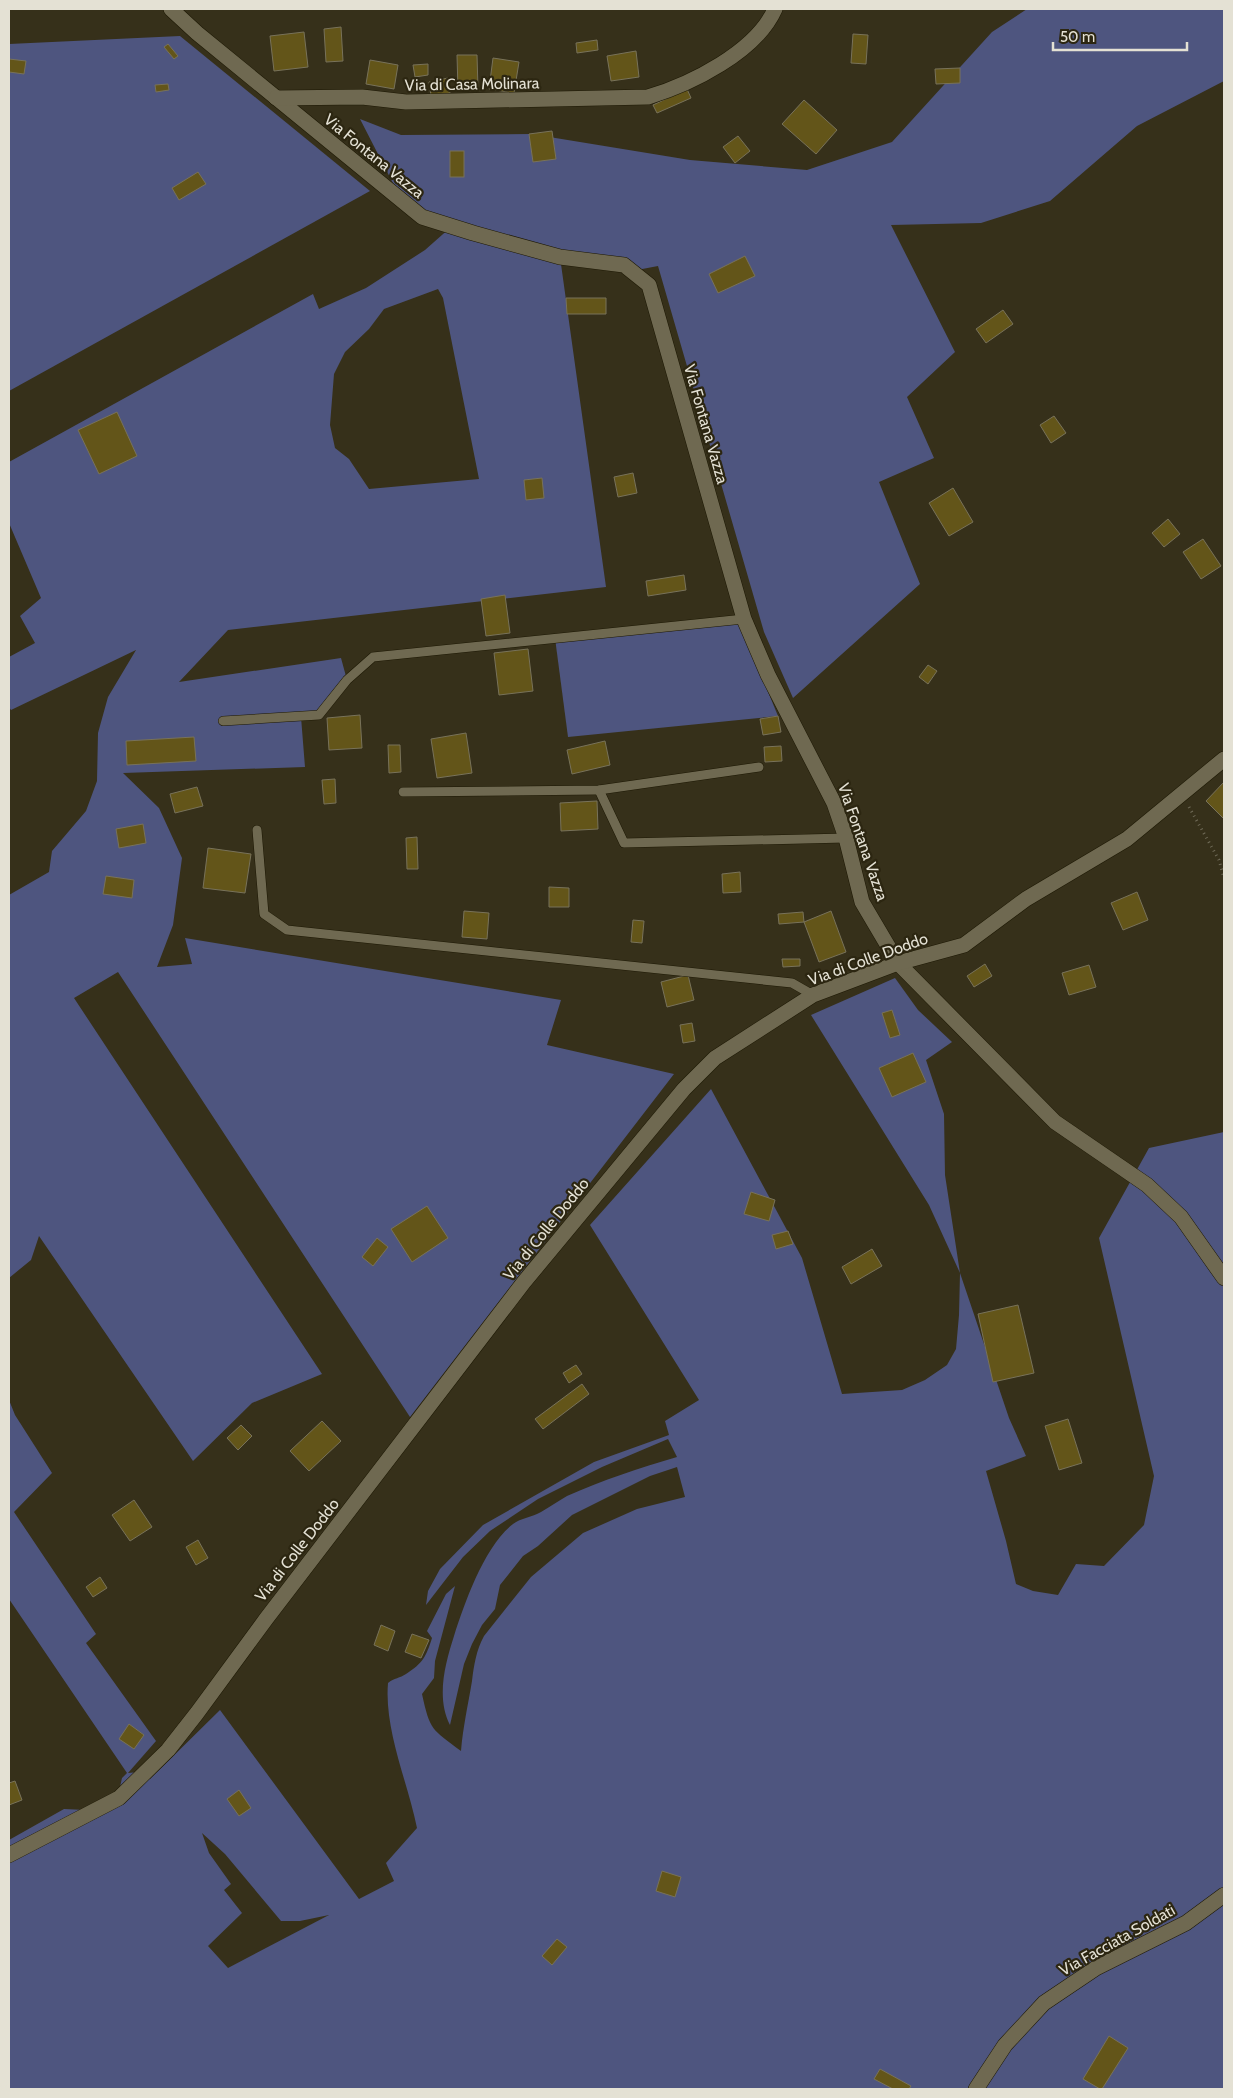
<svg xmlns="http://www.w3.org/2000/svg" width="1233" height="2098" font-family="Cabin,sans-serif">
<rect width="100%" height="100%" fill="#36301a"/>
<g fill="#4e557f" fill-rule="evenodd">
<path d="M1027,9H1224V81L1137,126L1050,201L981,223L891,225L955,352L907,397L934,458L879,482L920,584L793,698L764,632L658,266L637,270L560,257L606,587L228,630L179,682L341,658L347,680L319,715L301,717L305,767L123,773L159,808L182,858L173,925L157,967L192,964L185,938L561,1000L547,1045L674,1074L410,1417L118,972L74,998L322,1374L252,1403L193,1461L39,1236L31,1260L9,1278V895L49,872L52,851L86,811L97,781L98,733L108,697L136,650L11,710L9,707V657L35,643L20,616L41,598L9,523V462L313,294L319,309L366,288L425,250L451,227L398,193L360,119L401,135L531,134L690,160L807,170L892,142L992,32ZM438,289L443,298L479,479L369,489L349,459L335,448L330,425L334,374L345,352L369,329L384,309Z"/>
<path d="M180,36L370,191L9,391V44Z"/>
<path d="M738,619L778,716L568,737L555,638Z"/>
<path d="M895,978L918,1010L952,1042L926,1060L944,1114L945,1175L960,1273L1009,1418L1026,1456L986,1471L1006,1541L1016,1584L1033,1591L1058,1595L1076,1564L1104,1566L1144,1525L1154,1476L1099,1238L1149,1148L1224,1132V2089H9V1840L64,1809L86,1810L115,1796L120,1787L122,1778L127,1773L9,1599V1400L15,1415L52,1473L14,1512L96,1634L86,1643L156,1741L128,1773L139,1772L150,1779L220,1710L359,1899L394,1881L386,1863L417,1828C408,1783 384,1730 388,1683C394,1678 400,1678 406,1674C423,1663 426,1657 432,1638L427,1631L446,1594L455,1586L435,1661L434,1678L422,1694C430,1731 432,1729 461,1751C463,1727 468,1705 472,1681C474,1665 476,1651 484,1636L531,1577L583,1533L637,1509L685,1497L677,1467L650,1476L572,1515L538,1546L523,1556L500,1585L495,1609L482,1625L472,1644L464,1664L450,1725C436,1698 445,1664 454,1636C465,1602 484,1547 513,1524C521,1518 532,1517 541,1512C550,1507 558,1501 567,1496C603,1480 639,1468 677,1457L668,1439L602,1467L538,1499L490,1531L463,1557L426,1605L428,1591L440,1569L483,1525L594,1462L669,1435L665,1421L699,1400L590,1225L711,1089L802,1258L842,1394L902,1390L925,1380L947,1365L956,1349L959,1315L960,1273L929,1205L811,1015ZM202,1833L225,1854L281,1921H300L329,1915L228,1968L208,1946L242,1913L224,1890L231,1884L209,1853Z"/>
</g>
<g fill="#635519" stroke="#78725a">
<path d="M341,27L343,61L326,62L324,29Z"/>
<path d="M304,32L308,67L274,71L270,36Z"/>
<path d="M853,34L868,35L866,64L851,63Z"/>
<path d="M597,40L598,50L577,53L576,43Z"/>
<path d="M168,44L178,56L174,59L164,47Z"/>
<path d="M636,51L639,77L611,81L607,56Z"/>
<path d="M457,55H477L478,89L458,90Z"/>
<path d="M493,58L519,62L514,93L489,89Z"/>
<path d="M9,59L26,61L24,74L9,72Z"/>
<path d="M370,60L398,65L394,89L366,84Z"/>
<path d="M428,64V75L415,77L413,65Z"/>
<path d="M960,68V83L936,84L935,69Z"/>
<path d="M448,78L450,93L431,96L429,82Z"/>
<path d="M168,84L169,90L156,92L155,85Z"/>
<path d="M687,89L691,98L657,113L653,105Z"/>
<path d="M804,100L837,130L816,154L782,124Z"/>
<path d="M552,131L556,159L533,162L529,134Z"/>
<path d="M738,136L750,151L735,163L723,147Z"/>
<rect x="450" y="151" width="14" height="26"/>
<path d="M198,172L206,184L179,200L172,188Z"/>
<path d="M745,256L755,276L718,293L709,274Z"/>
<path d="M566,298H606V314H567Z"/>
<path d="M1003,310L1013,324L986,343L976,329Z"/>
<path d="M117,412L137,456L99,474L78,430Z"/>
<path d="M1054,416L1066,433L1051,443L1040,425Z"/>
<path d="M633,473L637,493L618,497L614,477Z"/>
<path d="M542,478L544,498L526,500L524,480Z"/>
<path d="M953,488L973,522L949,536L929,503Z"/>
<path d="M1168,519L1180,534L1164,547L1152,533Z"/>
<path d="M1203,539L1221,566L1201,579L1183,552Z"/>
<path d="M684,575L686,590L648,596L646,581Z"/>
<path d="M505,595L510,633L486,636L481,599Z"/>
<path d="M528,649L533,691L499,695L494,653Z"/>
<path d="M928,665L937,671L928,684L919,677Z"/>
<path d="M360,715L362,748L329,750L327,718Z"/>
<path d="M778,716L781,732L763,735L760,719Z"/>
<path d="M466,733L472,773L437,778L431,739Z"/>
<path d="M194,737L196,761L127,765L126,741Z"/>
<path d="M605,741L610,765L572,774L567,750Z"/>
<path d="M388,745H400L401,772L389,773Z"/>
<path d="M781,746L782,761L765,762L764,747Z"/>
<path d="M335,779L336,803L324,804L322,780Z"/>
<path d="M1224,782V819L1206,801Z"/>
<path d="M197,787L203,806L175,813L170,794Z"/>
<path d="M597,801L598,829L561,831L560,803Z"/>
<path d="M143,824L146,843L119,848L116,829Z"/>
<path d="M417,837L418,869H407L406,838Z"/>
<path d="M208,848L251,854L245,893L203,888Z"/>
<path d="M740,872L741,892L723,893L722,874Z"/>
<path d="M106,876L134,880L132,898L103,894Z"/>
<path d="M549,887L569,888V907H549Z"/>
<path d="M1137,892L1148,920L1123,930L1111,903Z"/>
<path d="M464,911L489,913L487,939L462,937Z"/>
<path d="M831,911L846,952L819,962L804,922Z"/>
<path d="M803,912L804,922L779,924L778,914Z"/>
<path d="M633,920L644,921L642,943L631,942Z"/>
<path d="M782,959H800V966L783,967Z"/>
<path d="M985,964L992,976L974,987L967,976Z"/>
<path d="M1089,965L1096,987L1069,995L1062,973Z"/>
<path d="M688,975L694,1000L667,1007L661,982Z"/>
<path d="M892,1010L900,1035L890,1038L882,1013Z"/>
<path d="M692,1023L695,1041L683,1043L680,1025Z"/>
<path d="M913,1053L926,1082L892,1097L879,1068Z"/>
<path d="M751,1192L775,1200L769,1221L744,1214Z"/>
<path d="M427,1206L448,1238L412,1262L391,1229Z"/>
<path d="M788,1231L793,1244L776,1249L772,1235Z"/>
<path d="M377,1238L388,1247L373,1266L362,1257Z"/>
<path d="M872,1249L882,1266L851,1284L842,1267Z"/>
<path d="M1018,1305L1034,1373L993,1382L978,1314Z"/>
<path d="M576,1365L582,1374L569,1383L563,1373Z"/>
<path d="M582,1384L589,1394L543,1429L535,1419Z"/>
<path d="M1068,1419L1082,1463L1059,1470L1045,1426Z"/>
<path d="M322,1421L341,1441L309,1471L290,1451Z"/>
<path d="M241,1425L252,1436L238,1450L227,1438Z"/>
<path d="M134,1500L152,1527L130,1541L112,1515Z"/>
<path d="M198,1540L208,1558L196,1565L186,1547Z"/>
<path d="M100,1577L107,1588L93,1597L86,1587Z"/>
<path d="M381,1625L395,1631L388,1651L374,1645Z"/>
<path d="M412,1634L429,1640L421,1658L405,1652Z"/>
<path d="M129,1724L144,1735L134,1749L119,1739Z"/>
<path d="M15,1781L22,1800L9,1805V1783Z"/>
<path d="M239,1790L251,1808L239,1816L227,1799Z"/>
<path d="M662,1871L681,1877L675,1897L656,1891Z"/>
<path d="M557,1939L567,1947L552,1965L542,1956Z"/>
<path d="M1109,2036L1128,2048L1102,2089H1100L1083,2079Z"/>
<path d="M880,2069L911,2086L909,2089H893L874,2079Z"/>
</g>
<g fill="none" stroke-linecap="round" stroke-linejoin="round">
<g stroke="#1d1804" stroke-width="10">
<g id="lane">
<path d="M223,721L319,715L347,680L373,657L744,619"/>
<path d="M599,790L624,843L846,838"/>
<path d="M403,792L599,790L759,767"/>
<path d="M257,830L264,914L287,930L792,983L813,995"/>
</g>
</g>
<g stroke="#1d1804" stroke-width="16">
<g id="street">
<path d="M171,9L197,33L422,217L473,233L560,257L624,265L649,285L744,619L768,675L834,803L846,838L862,902L898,963L1055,1122L1147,1185L1181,1217L1224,1278"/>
<path d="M276,98L362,97L406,102L648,97C691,84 756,52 775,9"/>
<path d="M9,1855L119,1798L168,1750L197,1713L266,1619L524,1282L684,1089L715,1058L813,995L898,963L964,945L1026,899L1127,839L1224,759"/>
<path d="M976,2089L1005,2045L1044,2003L1096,1968L1186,1923L1224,1895"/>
</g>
</g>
<path stroke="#6f6a57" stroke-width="3" stroke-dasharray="1 4" stroke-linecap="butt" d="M1189,807L1219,860L1224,878"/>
<use href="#lane" stroke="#6f6951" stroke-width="9"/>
<use href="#street" stroke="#6f6951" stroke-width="15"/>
</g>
<g text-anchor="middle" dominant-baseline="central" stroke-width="4.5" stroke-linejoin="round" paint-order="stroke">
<g font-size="16" fill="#e4e1d4" stroke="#2c2611">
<text transform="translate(472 84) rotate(-1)">Via di Casa Molinara</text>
<text transform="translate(374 156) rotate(39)">Via Fontana Vazza</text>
<text transform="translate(706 424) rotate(74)">Via Fontana Vazza</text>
<text transform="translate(863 842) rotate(71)">Via Fontana Vazza</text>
<text transform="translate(868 959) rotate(-20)">Via di Colle Doddo</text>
<text transform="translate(546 1229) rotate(-51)">Via di Colle Doddo</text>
<text transform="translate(297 1550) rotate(-52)">Via di Colle Doddo</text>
<text transform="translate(1117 1940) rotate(-29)">Via Facciata Soldati</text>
</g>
</g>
<rect width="1233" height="2098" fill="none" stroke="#e4e1d4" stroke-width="20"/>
<path d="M1053 42v8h134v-8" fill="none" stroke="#e4e1d4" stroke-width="2.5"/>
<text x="1060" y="42" font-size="15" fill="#e4e1d4" stroke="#2c2611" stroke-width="4" paint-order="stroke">50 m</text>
</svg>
